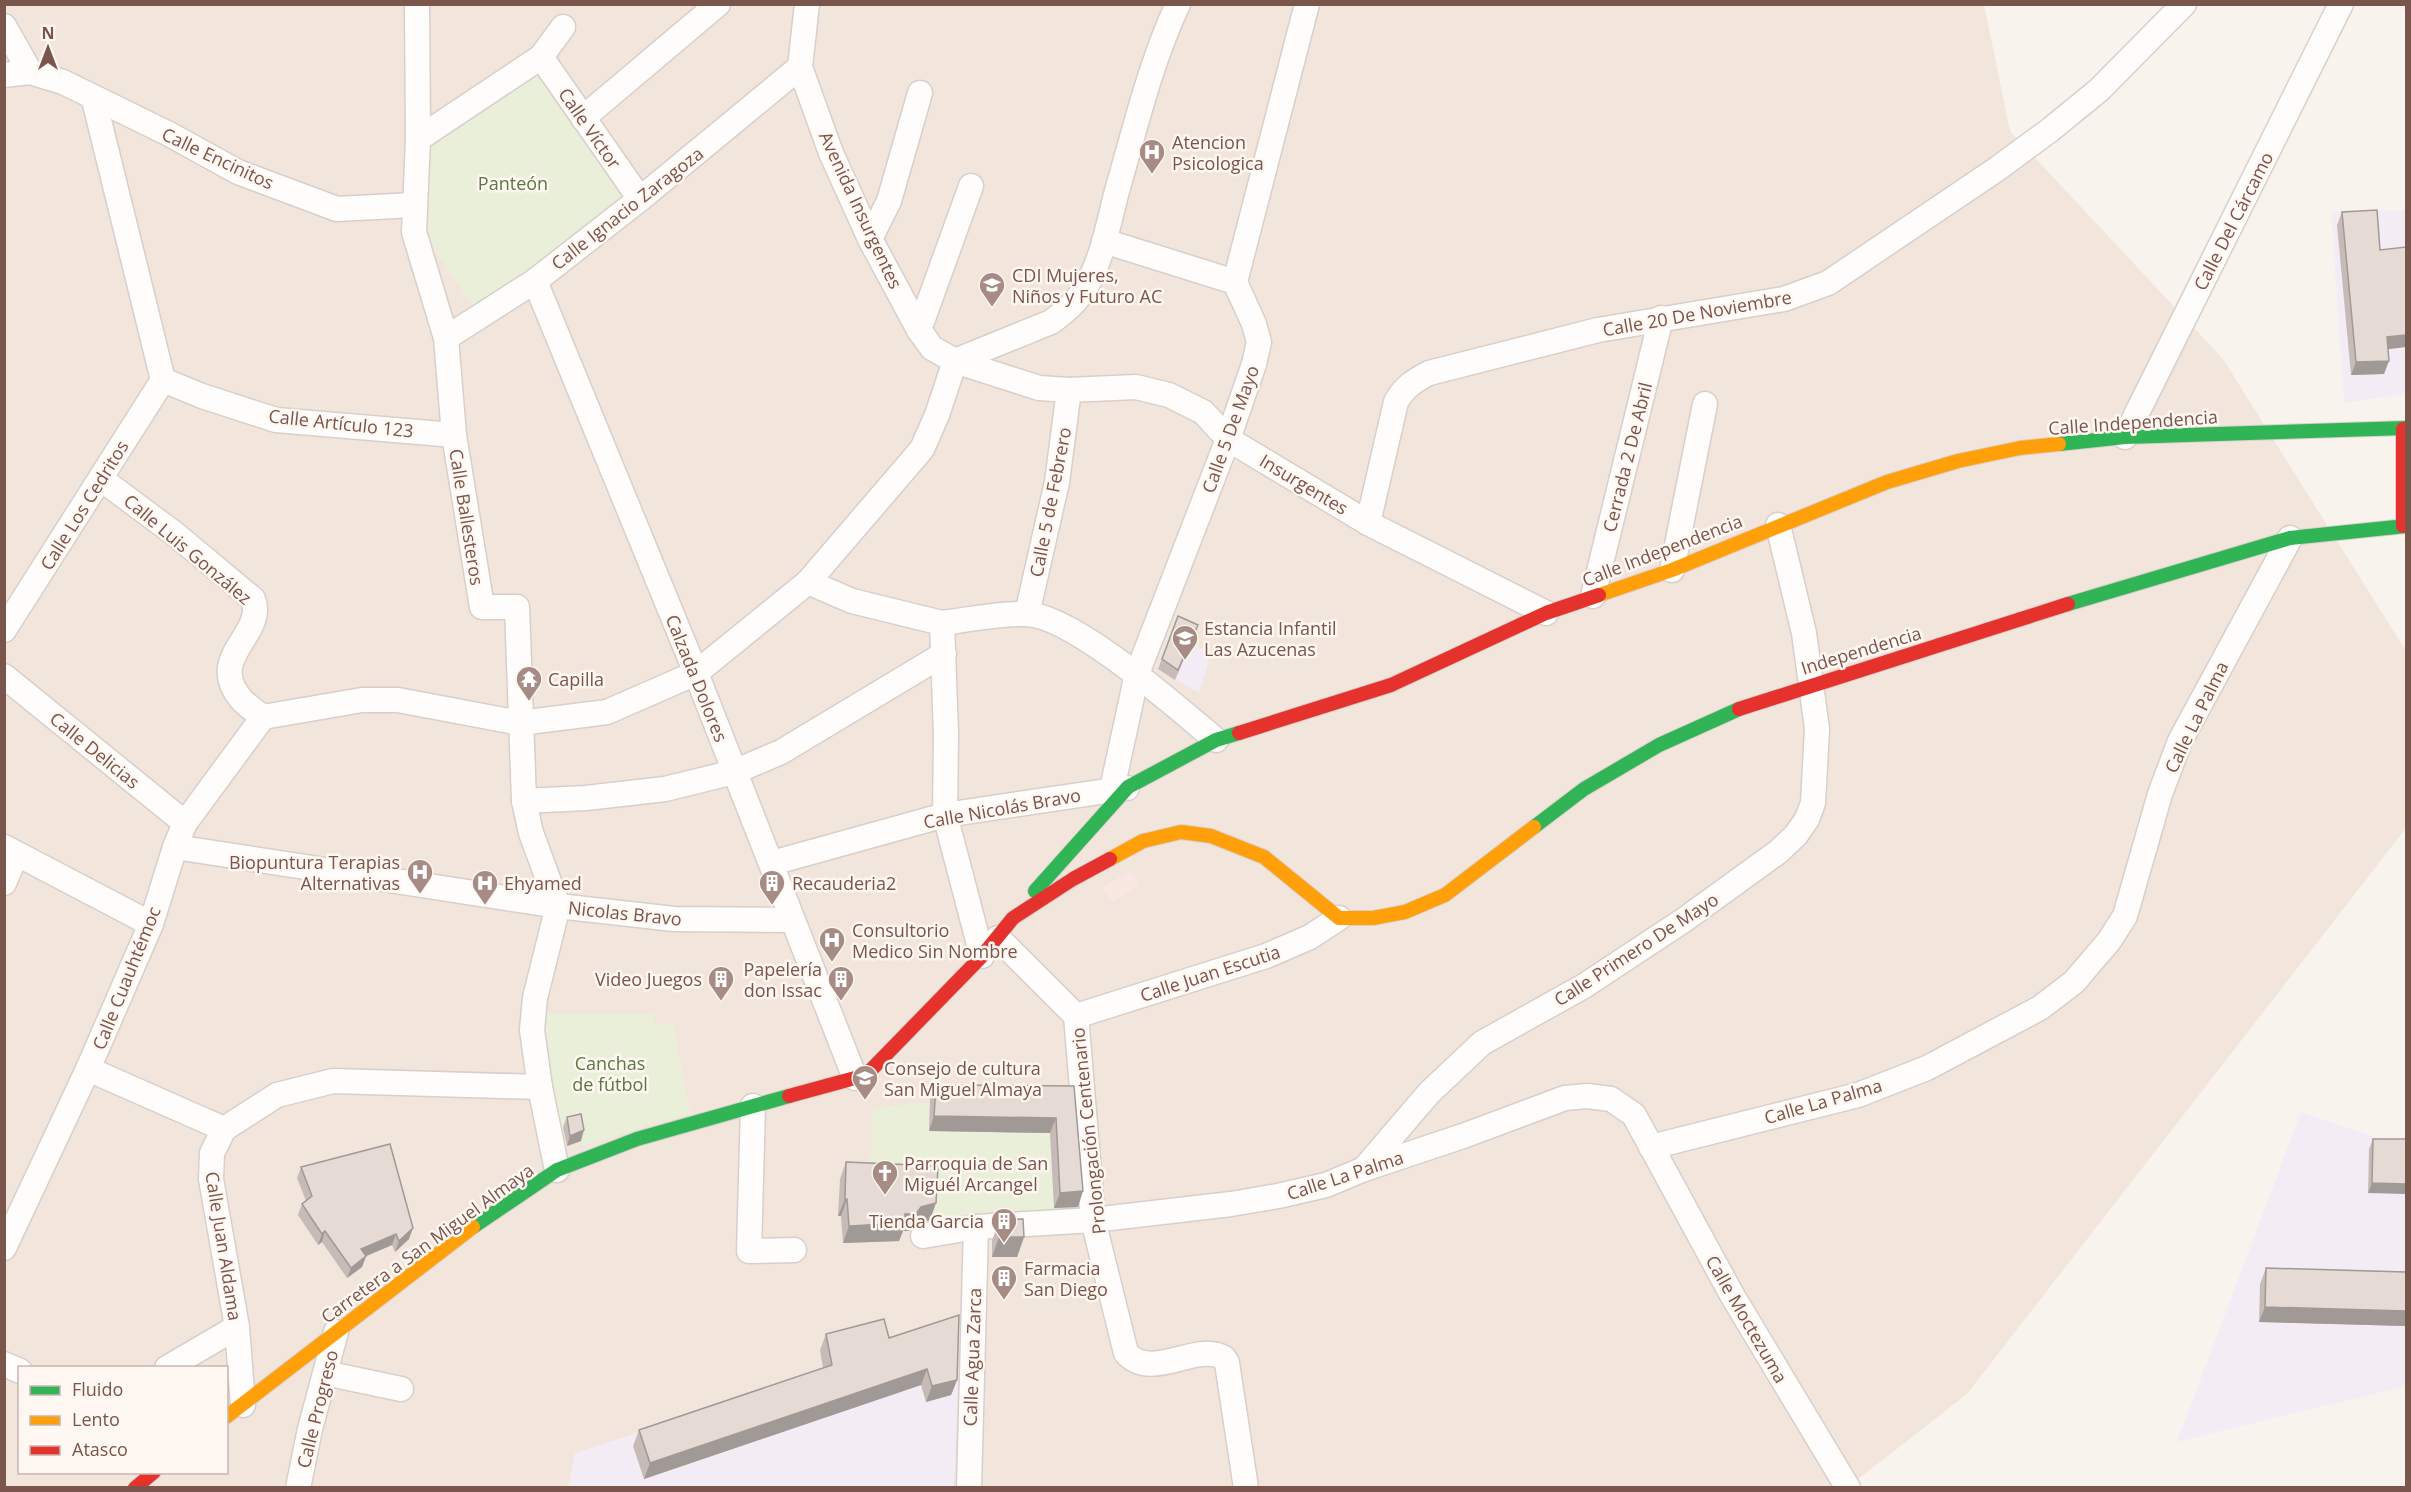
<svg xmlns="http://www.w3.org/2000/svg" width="2411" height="1492" font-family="'Open Sans',sans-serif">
<rect width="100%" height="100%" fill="#f9f3ee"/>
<path fill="#f2e5dc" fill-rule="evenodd" d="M5,5H1984L2010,131L2223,359L2406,651V828L1967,1394L1848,1487L5,1488ZM20,1368H226V1472H20Z"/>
<path fill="#f8e7e2" d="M1130,871L1140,885L1113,902L1102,888Z"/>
<g fill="#f4ecf5">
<path d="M2406,210V394L2344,403L2331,212Z"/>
<path d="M1175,626L1194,635L1191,643L1211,653L1199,693L1158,669Z"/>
<path d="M2301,1112L2406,1147V1386L2177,1442Z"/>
<path d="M960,1329L954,1487L568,1488L575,1453Z"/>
</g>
<g fill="#e9efd9">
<path d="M537,69L628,198L475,309L425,236L428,147Z"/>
<path d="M542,1014H654L655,1025L674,1024L690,1113L582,1146L577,1124L556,1129Z"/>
<path d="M914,1103H930L929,1131L1050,1133L1055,1214L930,1218L870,1180L873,1109Z"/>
</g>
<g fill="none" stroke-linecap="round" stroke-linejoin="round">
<g stroke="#d8cfca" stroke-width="27">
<g id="street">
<path d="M417,4L418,139L414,232L446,338L454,435L482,607H517L524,801L531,833L558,906L535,998L532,1030L540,1087L557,1170"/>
<path d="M807,4L800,67L831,153L870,239L919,330L932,348L955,361L1039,388L1069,390L1136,387L1169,395L1203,412L1228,439L1368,523L1546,613"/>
<path d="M4,26L30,72"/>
<path d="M541,57L640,199"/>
<path d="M4,75L30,72L63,82L169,134L238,172L337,209L414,205"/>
<path d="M94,100L163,380"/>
<path d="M583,118L718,4"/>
<path d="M418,139L541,57L563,27"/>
<path d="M870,239L889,201L920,93"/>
<path d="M1104,241L1235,282"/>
<path d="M535,281L696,673L855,1078"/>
<path d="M919,330L971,186"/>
<path d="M446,338L535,281L640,199L800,67"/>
<path d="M955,361L1051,322C1066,311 1079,300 1088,283C1103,256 1109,221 1117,191C1135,129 1150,64 1178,4"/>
<path d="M163,380L202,396L276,420L454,435"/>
<path d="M2125,437L2341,4"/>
<path d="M101,479L175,534L253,599C267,634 205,657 241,699C247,706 256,712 263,717"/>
<path d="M1368,523L1396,402C1404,387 1414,381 1429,373L1598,330L1784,299L1828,283L1997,169L2050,130L2099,90L2184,4"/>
<path d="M1672,570L1705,404"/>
<path d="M808,582L852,601L942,623L946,734L945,815L982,956"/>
<path d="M1593,596L1661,318"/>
<path d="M1027,614L1057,482L1069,390"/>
<path d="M942,623C969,620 998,613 1025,614C1072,614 1179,709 1216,740"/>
<path d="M4,630L163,380"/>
<path d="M4,676L185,823"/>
<path d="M263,717L362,700H398L520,723L607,712L696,673L808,582L922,449L937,415L955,361"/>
<path d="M1112,789L1137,674L1228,439L1254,364L1259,342L1254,324L1235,282L1307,4"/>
<path d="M524,801L586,798L665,789L734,772L781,752L944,654"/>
<path d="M4,847L151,924"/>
<path d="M175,847L558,906L674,919L792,920"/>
<path d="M772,863L945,815L1127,788"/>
<path d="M4,883L16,855"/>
<path d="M998,938L1076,1016L1093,1220L1126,1353C1152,1382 1197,1341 1224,1358L1227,1363L1246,1488"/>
<path d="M1076,1016L1266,956L1310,937L1339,918"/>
<path d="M88,1069L224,1129"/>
<path d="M753,1106L749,1251L794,1250"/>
<path d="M1651,1147L1858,1095L1927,1068L2040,1008L2074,982L2109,941L2125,916L2160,794L2180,741L2290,538"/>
<path d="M1364,1169L1429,1093L1482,1043L1584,986L1684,920L1778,852L1796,835L1807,819L1813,803L1817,729L1804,633L1778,525"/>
<path d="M923,1236L976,1227L1093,1220L1231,1204L1278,1196L1326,1185L1364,1169L1463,1136L1565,1098L1587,1096L1611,1099L1634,1115L1732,1295L1848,1488"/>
<path d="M4,1248L88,1069L151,924L175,847L185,823L263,717"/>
<path d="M4,1364L20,1371"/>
<path d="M167,1368L237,1327"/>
<path d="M325,1373L401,1389"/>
<path d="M243,1405L237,1327L211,1179L212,1153L224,1129L277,1095L333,1081L540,1087"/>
<path d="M298,1488L310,1429L336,1332"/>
<path d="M969,1488L976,1227"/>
</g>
</g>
<g stroke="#dad0cc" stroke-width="16">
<g id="fast">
<path d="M2059,444L2125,437L2406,428"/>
<path d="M2068,604L2290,538L2406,526"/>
<path d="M1534,827L1584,789L1659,745L1739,709"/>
<path d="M1035,891L1128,787L1216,740L1239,733"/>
<path d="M473,1227L557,1170L637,1139L789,1096"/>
</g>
</g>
<g stroke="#dad0cc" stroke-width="16">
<g id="slow">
<path d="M1599,595L1672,570L1887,482L1958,461L2020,448L2059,444"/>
<path d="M1110,859L1143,841L1181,832L1211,836L1264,857L1339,918H1373L1405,912L1445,895L1534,827"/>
<path d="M226,1417L473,1227"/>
</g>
</g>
<g stroke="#dad0cc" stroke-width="16">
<g id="jam">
<path d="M2403,429V526"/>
<path d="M1739,709L2068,604"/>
<path d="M1239,733L1391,685L1546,613L1599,595"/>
<path d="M789,1096L855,1078L871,1070L982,956L1013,918L1073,879L1110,859"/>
<path d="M135,1488L154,1472"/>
</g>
</g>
<use href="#street" stroke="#fefdfc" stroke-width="24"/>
<use href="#fast" stroke="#30b455" stroke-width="14"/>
<use href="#slow" stroke="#ff9f0a" stroke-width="14"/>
<use href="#jam" stroke="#e5322d" stroke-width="14"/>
</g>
<g fill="#c6bbb7">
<path d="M2342,212L2388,349L2384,374L2351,375L2337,225Z"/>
<path d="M1178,616L1194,635L1175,680L1158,669Z"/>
<path d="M936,1085L1074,1086L1078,1207L1054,1208L1050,1133L929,1131L930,1100Z"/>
<path d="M567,1117L581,1141L567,1146L563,1127Z"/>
<path d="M2373,1139H2406L2368,1193L2369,1149Z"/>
<path d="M846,1162L930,1220L914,1225L910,1231H903L899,1241L843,1243L841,1216H838L840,1179Z"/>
<path d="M301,1167L409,1239L395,1252L392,1245L366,1256L362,1267L347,1278L322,1242L318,1245L298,1215L302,1204L306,1201L297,1178Z"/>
<path d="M1000,1220L1024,1237L1017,1257H992V1240Z"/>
<path d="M2266,1268L2406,1272V1326L2259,1322L2260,1284Z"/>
<path d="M826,1334L889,1338L957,1380L951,1395L926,1402L921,1385L644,1479L633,1446L639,1430L823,1368L820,1350Z"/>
</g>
<g fill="#a19995">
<path d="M2406,335V347L2382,350L2387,337Z"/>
<path d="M2389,361L2384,374L2351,375L2356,362Z"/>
<path d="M934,1116L1056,1118L1050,1133L929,1131Z"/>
<path d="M584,1130L581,1141L567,1146L570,1136Z"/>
<path d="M2372,1183L2406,1184V1194L2368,1193Z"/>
<path d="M1083,1191L1078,1207L1054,1208L1060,1193Z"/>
<path d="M845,1199H847L841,1216H838Z"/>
<path d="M936,1203L930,1220L914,1225L910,1231H903L899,1241L843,1243L849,1226L905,1214L921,1207Z"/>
<path d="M413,1228L409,1239L395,1252L399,1241Z"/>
<path d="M325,1231L322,1242L318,1245L322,1234Z"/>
<path d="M396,1234L392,1245L357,1260L361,1249Z"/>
<path d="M999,1237H1024L1017,1257H992Z"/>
<path d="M366,1256L362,1267L347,1278L351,1268Z"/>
<path d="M2265,1307L2406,1311V1326L2259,1322Z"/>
<path d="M927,1369L921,1385L644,1479L650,1463Z"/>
<path d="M957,1380L951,1395L926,1402L932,1386Z"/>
</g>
<g fill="#e6dad5" stroke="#a19995" stroke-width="1.5">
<path d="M2377,210L2380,250L2406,247V335L2387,337L2389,361L2356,362L2342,212Z"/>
<path d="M1178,616L1198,625L1178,670L1162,659Z"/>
<path d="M936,1085L1074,1086L1083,1191L1060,1193L1056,1118L934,1116Z"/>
<path d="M581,1114L584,1130L570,1136L567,1117Z"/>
<path d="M2373,1139H2406V1184L2372,1183Z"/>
<path d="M390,1144L413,1228L399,1241L396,1234L361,1249L366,1256L351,1268L325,1231L322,1234L302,1204L312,1196L301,1167Z"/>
<path d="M846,1162L938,1166L936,1203L921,1207L916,1214H905V1223L849,1226L847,1199H845Z"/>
<path d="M1023,1219L1024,1237H999L1000,1220Z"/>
<path d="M2266,1268L2406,1272V1311L2265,1307Z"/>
<path d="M959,1315L957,1380L932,1386L927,1369L650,1463L639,1430L832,1365L826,1334L884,1319L889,1338Z"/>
</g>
<defs>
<g id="hospital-pin" transform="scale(1.35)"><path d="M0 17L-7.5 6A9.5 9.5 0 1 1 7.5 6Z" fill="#a68c85" stroke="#fff7f1"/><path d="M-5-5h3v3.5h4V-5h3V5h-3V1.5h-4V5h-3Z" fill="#fff"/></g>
<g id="school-pin" transform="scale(1.35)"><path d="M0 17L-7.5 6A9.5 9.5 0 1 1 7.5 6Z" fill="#a68c85" stroke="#fff7f1"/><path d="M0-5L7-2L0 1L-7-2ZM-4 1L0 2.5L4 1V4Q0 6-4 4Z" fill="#fff"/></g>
<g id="temple-pin" transform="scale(1.35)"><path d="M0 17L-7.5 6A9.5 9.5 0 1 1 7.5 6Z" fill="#a68c85" stroke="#fff7f1"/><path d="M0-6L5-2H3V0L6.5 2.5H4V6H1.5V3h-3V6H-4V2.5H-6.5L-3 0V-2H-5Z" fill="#fff"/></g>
<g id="building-pin" transform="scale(1.35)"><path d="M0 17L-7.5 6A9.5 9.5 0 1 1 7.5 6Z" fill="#a68c85" stroke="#fff7f1"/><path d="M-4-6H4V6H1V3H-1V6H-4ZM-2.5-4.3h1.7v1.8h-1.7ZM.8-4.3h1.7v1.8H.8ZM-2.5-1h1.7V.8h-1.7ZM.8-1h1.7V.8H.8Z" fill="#fff"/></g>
<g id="university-pin" transform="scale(1.35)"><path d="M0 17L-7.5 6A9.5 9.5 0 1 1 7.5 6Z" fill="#a68c85" stroke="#fff7f1"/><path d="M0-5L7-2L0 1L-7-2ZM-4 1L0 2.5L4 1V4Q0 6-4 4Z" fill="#fff"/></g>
<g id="church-pin" transform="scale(1.35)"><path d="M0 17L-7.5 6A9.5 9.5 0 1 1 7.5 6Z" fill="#a68c85" stroke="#fff7f1"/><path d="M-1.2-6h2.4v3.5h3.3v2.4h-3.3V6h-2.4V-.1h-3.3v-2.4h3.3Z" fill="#fff"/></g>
</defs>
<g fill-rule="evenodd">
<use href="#hospital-pin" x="1152" y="152"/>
<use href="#school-pin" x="992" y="285"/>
<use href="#school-pin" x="1185" y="638"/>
<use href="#temple-pin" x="529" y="679"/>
<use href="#hospital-pin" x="420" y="872"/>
<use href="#hospital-pin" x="485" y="883"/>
<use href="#building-pin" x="772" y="883"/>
<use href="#hospital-pin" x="832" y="940"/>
<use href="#building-pin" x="721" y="979"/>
<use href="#building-pin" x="841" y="979"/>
<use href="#university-pin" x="865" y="1078"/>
<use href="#church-pin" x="885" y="1173"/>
<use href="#building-pin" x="1004" y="1221"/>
<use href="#building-pin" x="1004" y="1278"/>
</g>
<g text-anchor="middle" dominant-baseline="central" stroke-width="5" stroke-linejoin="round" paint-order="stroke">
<g font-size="18" fill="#79554c" stroke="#fff7f1">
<text transform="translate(590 128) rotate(55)">Calle Víctor</text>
<text transform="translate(218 158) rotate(25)">Calle Encinitos</text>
<text transform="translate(627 208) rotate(-38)">Calle Ignacio Zaragoza</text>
<text transform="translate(861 210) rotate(65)">Avenida Insurgentes</text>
<text transform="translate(2233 221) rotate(-63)">Calle Del Cárcamo</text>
<text transform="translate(1697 313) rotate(-10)">Calle 20 De Noviembre</text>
<text transform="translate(2133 422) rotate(-4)">Calle Independencia</text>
<text transform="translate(341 423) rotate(6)">Calle Artículo 123</text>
<text transform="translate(1230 429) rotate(-70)">Calle 5 De Mayo</text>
<text transform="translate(1627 457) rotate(-76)">Cerrada 2 De Abril</text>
<text transform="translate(1304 484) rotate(31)">Insurgentes</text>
<text transform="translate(1050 502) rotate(-79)">Calle 5 de Febrero</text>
<text transform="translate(84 505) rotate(-58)">Calle Los Cedritos</text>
<text transform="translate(467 517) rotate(81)">Calle Ballesteros</text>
<text transform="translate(188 549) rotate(40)">Calle Luis González</text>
<text transform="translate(1662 550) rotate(-21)">Calle Independencia</text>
<text transform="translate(1861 650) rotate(-17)">Independencia</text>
<text transform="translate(697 678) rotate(68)">Calzada Dolores</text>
<text transform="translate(2196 717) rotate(-64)">Calle La Palma</text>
<text transform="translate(95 750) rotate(39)">Calle Delicias</text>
<text transform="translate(1002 808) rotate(-10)">Calle Nicolás Bravo</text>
<text transform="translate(625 913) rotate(6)">Nicolas Bravo</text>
<text transform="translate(1636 949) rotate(-33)">Calle Primero De Mayo</text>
<text transform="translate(1210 973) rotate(-18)">Calle Juan Escutia</text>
<text transform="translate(126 978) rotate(-68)">Calle Cuauhtémoc</text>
<text transform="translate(1823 1101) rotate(-16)">Calle La Palma</text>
<text transform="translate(1088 1131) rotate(-96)">Prolongación Centenario</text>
<text transform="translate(1345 1175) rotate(-18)">Calle La Palma</text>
<text transform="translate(427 1243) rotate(-36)">Carretera a San Miguel Almaya</text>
<text transform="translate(224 1246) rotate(81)">Calle Juan Aldama</text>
<text transform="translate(1747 1319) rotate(60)">Calle Moctezuma</text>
<text transform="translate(972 1357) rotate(-88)">Calle Agua Zarca</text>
<text transform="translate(317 1409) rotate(-76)">Calle Progreso</text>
</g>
<g font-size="18" fill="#79554c" stroke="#fff7f1" text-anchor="start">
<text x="1172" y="142">Atencion<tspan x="1172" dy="21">Psicologica</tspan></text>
<text x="1012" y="275">CDI Mujeres,<tspan x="1012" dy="21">Niños y Futuro AC</tspan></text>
<text x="1204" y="628">Estancia Infantil<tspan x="1204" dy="21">Las Azucenas</tspan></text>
<text x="548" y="679">Capilla</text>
<text x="400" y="862" text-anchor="end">Biopuntura Terapias<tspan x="400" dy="21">Alternativas</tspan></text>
<text x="504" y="883">Ehyamed</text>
<text x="792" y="883">Recauderia2</text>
<text x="852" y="930">Consultorio<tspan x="852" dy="21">Medico Sin Nombre</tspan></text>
<text x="822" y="969" text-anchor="end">Papelería<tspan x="822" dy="21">don Issac</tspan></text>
<text x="702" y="979" text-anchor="end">Video Juegos</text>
<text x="884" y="1068">Consejo de cultura<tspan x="884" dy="21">San Miguel Almaya</tspan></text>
<text x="904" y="1163">Parroquia de San<tspan x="904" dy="21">Miguél Arcangel</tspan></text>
<text x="984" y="1221" text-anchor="end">Tienda Garcia</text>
<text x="1024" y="1268">Farmacia<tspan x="1024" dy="21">San Diego</tspan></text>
</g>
<g font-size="18" fill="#597941" stroke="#fff7f1">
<text x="513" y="183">Panteón</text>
<text x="610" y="1063">Canchas<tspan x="610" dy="21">de fútbol</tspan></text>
</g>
</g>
<rect width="2411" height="1492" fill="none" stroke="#79554c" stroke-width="12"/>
<rect x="18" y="1366" width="210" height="108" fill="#fff7f1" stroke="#c9b6af" stroke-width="1.5"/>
<rect x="30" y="1386" width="30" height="9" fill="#30b455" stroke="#c9b6af" stroke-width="1.5"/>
<text x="72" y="1396" font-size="18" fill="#79554c">Fluido</text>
<rect x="30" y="1416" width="30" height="9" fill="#ff9f0a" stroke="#c9b6af" stroke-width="1.5"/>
<text x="72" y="1426" font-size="18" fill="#79554c">Lento</text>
<rect x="30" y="1446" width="30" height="9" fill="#e5322d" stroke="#c9b6af" stroke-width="1.5"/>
<text x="72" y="1456" font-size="18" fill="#79554c">Atasco</text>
<g transform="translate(48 48)" stroke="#fff7f1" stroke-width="4.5" paint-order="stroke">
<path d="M0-4.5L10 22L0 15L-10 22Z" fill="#79554c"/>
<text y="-9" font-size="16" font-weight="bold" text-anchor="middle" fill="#79554c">N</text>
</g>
</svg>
